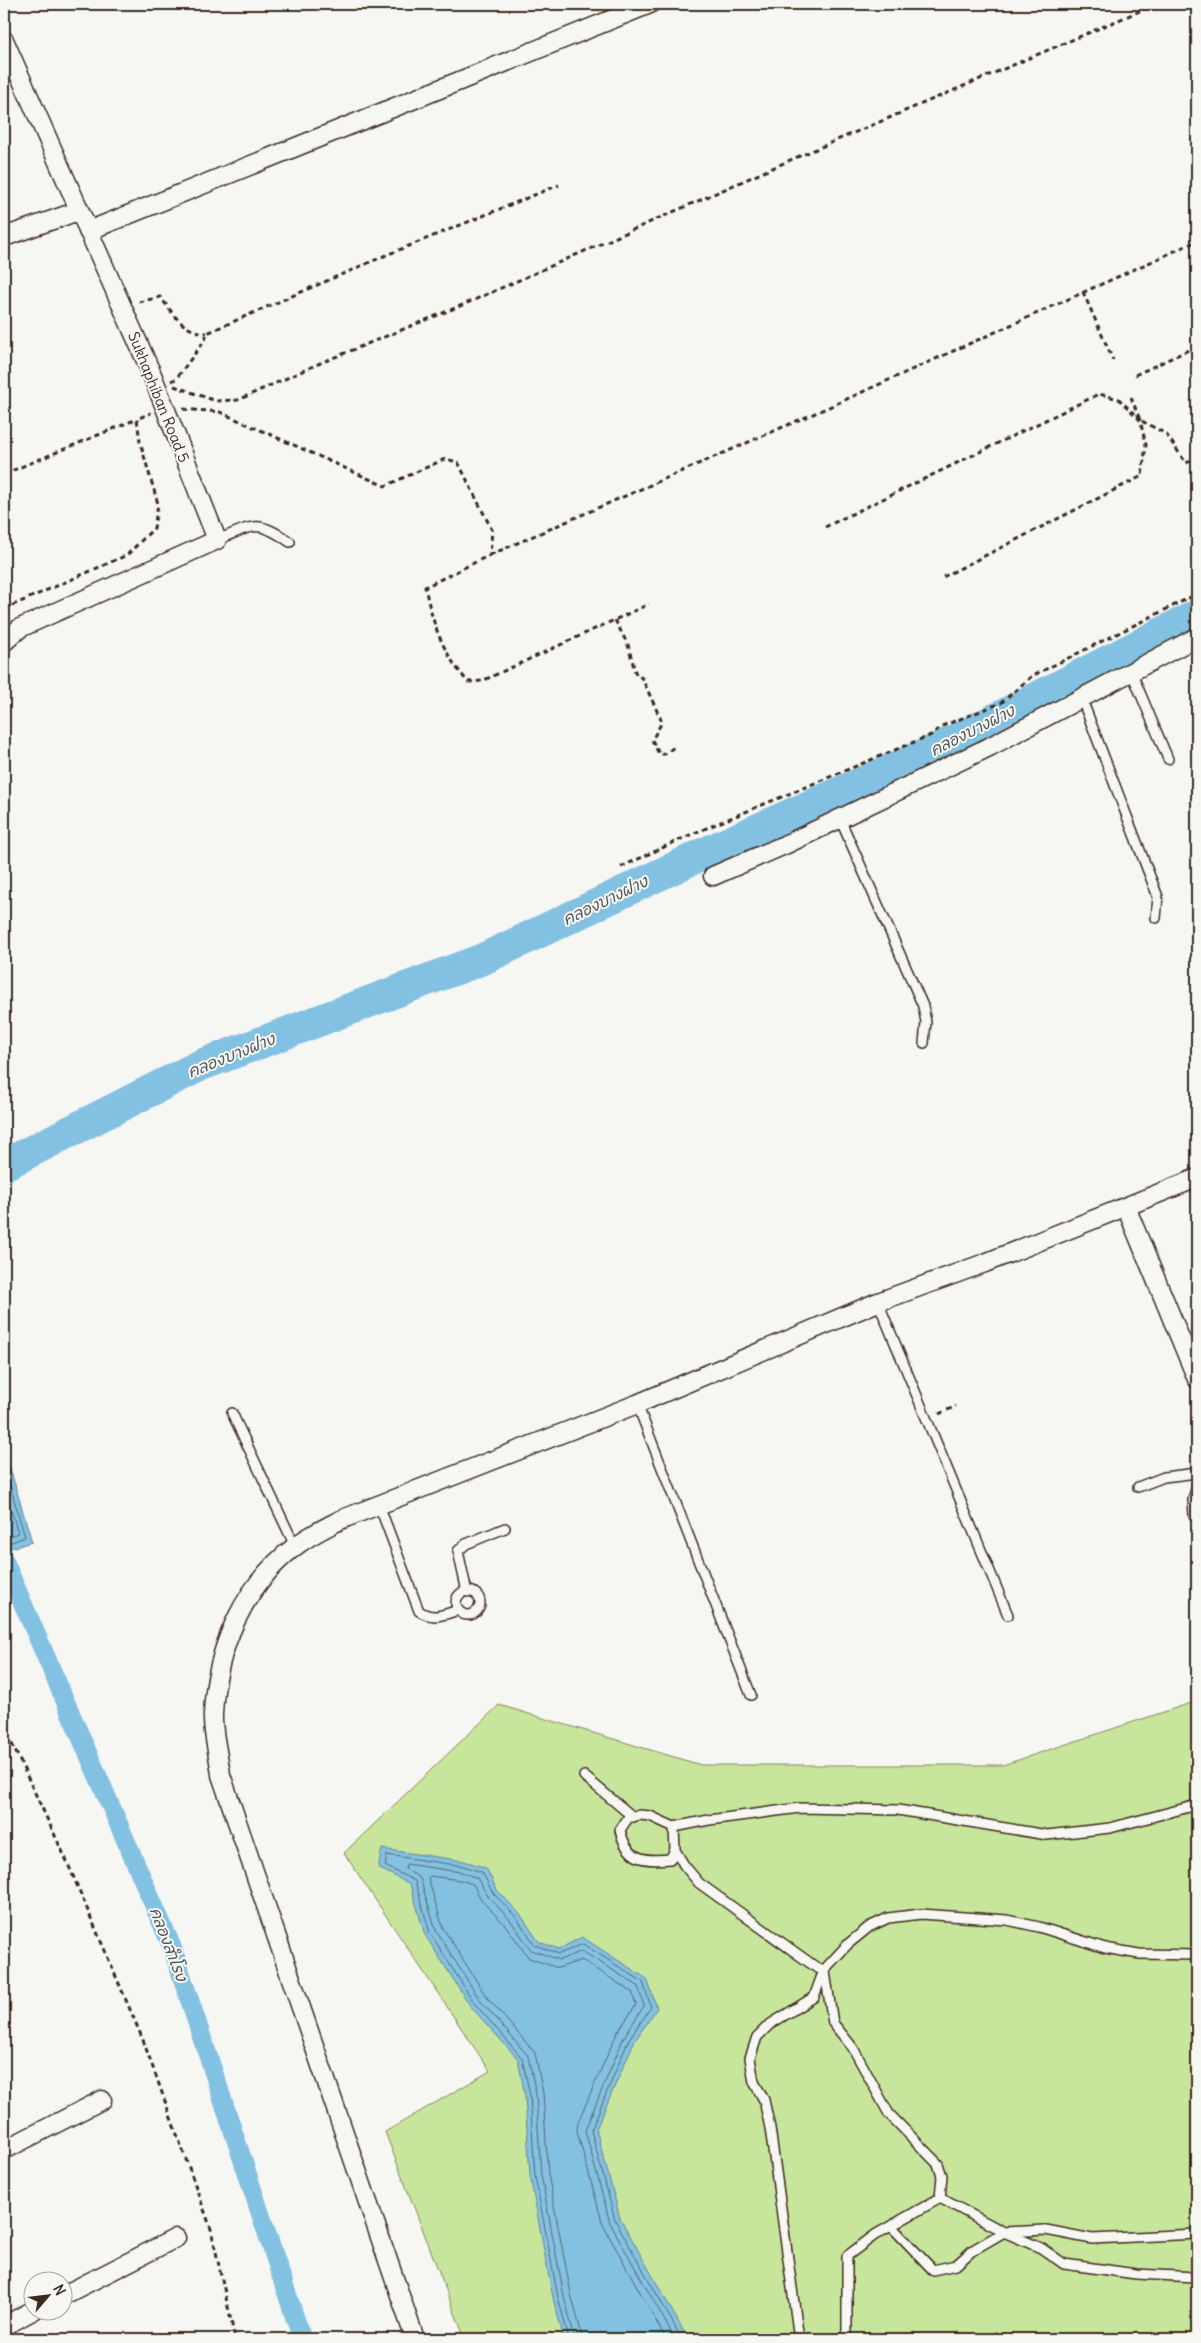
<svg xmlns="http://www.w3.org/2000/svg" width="1201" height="2343" font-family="Delius,'Playpen Sans Thai',sans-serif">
<rect width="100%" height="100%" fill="#f6f6f2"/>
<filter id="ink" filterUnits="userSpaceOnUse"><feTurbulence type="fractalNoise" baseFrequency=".02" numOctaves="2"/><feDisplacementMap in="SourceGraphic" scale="10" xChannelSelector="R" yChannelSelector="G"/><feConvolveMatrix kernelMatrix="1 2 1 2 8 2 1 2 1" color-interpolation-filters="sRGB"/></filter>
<g filter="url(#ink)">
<path fill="#c8e59c" stroke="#82885d" d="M1197,1701V2339H465L385,2132L490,2071L344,1853L499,1705L701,1765H1003Z"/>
<g fill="#83c1e3" stroke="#668594">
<path d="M4,1448L32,1542L4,1550Z"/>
<path d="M382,1849L464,1861L486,1868L497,1890L520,1914L539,1942L559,1949L582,1937L647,1979L657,2008L634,2042L596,2129L620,2218L688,2339H564L553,2298L530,2176L525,2096L518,2059L471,2007L425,1935L410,1884L378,1868Z"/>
</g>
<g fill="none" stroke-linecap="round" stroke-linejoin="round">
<g stroke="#58666d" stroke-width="1">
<path d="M4,1465L25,1537L4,1545"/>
<path d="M4,1486L18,1533L4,1538"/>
<path d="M569,2339L558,2297L535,2176L530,2095L522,2058L475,2004L430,1933L415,1881L385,1866L387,1855L463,1866L482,1872L493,1893L516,1917L535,1945L559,1954L583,1944L643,1982L651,2007L629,2039L591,2130L615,2220L682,2339"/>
<path d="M575,2339L564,2296L541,2175L536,2094L528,2056L480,2000L436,1931L420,1878L405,1869L406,1864L461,1872L477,1878L488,1896L511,1921L531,1950L560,1960L582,1951L638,1986L644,2006L624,2037L585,2130L610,2223L675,2339"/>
<path d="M583,2339L571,2294L548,2174L543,2093L535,2053L486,1996L443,1928L428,1878L430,1876L460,1880L473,1884L482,1901L506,1926L529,1958L558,1968L582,1960L632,1992L636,2005L617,2033L578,2122L577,2131L603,2225L666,2339"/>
</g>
<path stroke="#83c1e3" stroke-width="19" d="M4,1560L172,1947L302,2339"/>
<path stroke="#83c1e3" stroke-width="32" d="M4,1165L201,1065L483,959L707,852L941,747L1197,615"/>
<g stroke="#3b2a1e" stroke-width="12">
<g id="lane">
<path d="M217,540C253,526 256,518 290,542"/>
<path d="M1131,671L1168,759"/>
<path d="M1081,697L1158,897L1156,918"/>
<path d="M840,819L923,1006L926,1022L924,1043"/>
<path d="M878,1302L1008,1615"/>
<path d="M637,1404L751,1695"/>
<path d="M232,1413L295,1546"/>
<path d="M1138,1487L1164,1477L1197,1473"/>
<path d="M379,1505L419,1611C433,1620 443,1615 458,1610"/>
<path d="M1194,1516L1193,1499L1197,1486"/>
<circle cx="468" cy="1603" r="12"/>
<path d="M467,1592L458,1551L466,1544L505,1528"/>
<path d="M584,1776L633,1817"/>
<path d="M674,1827L675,1850L670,1859C642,1862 627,1859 620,1830L628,1818L640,1815L650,1816L674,1827L709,1820L800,1808L898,1810L1047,1835L1110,1828L1197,1805"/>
<path d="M675,1850L684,1865L699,1883L817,1968L824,1970"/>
<path d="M825,1972L833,2023L853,2048L889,2114L938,2164L942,2176L940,2198"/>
<path d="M940,2198L1004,2232L1041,2248L1064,2264L1136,2274L1197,2277"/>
<path d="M891,2226L933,2270L956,2265L973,2250L1004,2232L1046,2230L1092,2239L1197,2234"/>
<path d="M799,2339L770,2128L764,2100L754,2082L750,2058L757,2037L769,2025L814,1997L824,1970L848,1944L869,1927L888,1918L921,1914L1007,1920L1039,1927L1105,1948L1139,1954L1197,1955"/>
<path d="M847,2339V2256L875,2235L940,2198"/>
</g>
</g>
<g stroke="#3b2a1e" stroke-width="21">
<g id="street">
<path d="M4,40L151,372L217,540L20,628L4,642"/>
<path d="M88,231L650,4"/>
<path d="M4,237L78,211"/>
<path d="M713,876L789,843L989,747L1197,637"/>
<path d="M1126,1207L1197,1379"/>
<path d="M4,2150L102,2100"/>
<path d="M62,2296L176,2238"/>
<path d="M4,2326L34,2310"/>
<path d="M415,2339L221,1775C219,1756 212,1734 213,1714C216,1649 243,1585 297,1545C310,1535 325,1528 340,1520L637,1404L878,1302L985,1263L1197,1178"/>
</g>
</g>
<g stroke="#3b2a1e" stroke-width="3" stroke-dasharray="5 4" stroke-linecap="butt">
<path d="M1083,292L1113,360"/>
<path d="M139,302L160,297C175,315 181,331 207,333"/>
<path d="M1135,375L1197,346"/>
<path d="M171,381L176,379L205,340L207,333L384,256L559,185"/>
<path d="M174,386L216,401L238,400L318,364L465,304L795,158L1156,4"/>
<path d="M1131,397L1140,420L1166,434L1186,463L1197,458"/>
<path d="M183,409L220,412L385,486L445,459L458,462L492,530L490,555L425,587C433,625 442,652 468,682L482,681L649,604"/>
<path d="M4,474L137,419"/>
<path d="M825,527L1099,394L1119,399L1140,420L1146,445L1142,476L943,577"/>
<path d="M490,555L838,403L1197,241"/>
<path d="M4,609L127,555L154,528L158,504L140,442L137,419L151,413"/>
<path d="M615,620L628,645L636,675L642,678L662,722L652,740L659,754H665L674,747"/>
<path d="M621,867L692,834L931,735L942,726L1001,703L1032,676L1197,594"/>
<path d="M939,1414L956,1406"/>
<path d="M4,1727L65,1857L143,2040L211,2229L235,2339"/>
</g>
<use href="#lane" stroke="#f6f6f2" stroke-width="9"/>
<use href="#street" stroke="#f6f6f2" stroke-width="18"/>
</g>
</g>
<g text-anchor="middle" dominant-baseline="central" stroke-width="4" stroke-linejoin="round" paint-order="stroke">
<g font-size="15" fill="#3b2a1e" stroke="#f6f6f2">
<text transform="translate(159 397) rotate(68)">Sukhaphiban Road 5</text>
</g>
<g font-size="16" font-style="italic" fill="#515759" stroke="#f6f6f2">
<text transform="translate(972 730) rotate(-27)">คลองบางฝาง</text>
<text transform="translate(605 900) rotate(-26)">คลองบางฝาง</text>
<text transform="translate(231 1055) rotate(-22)">คลองบางฝาง</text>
<text transform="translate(169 1944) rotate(69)">คลองสำโรง</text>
</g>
</g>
<rect width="1201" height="2343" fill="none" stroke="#f6f6f2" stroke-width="20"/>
<rect x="10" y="10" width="1181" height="2323" fill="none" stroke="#3b2a1e" stroke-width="2" filter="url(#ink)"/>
<g transform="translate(48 2296) rotate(62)"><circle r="24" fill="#f6f6f2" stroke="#aba49d"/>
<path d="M0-4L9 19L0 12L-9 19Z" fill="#3b2a1e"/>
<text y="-8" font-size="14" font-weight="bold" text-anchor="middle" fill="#3b2a1e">N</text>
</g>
</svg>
